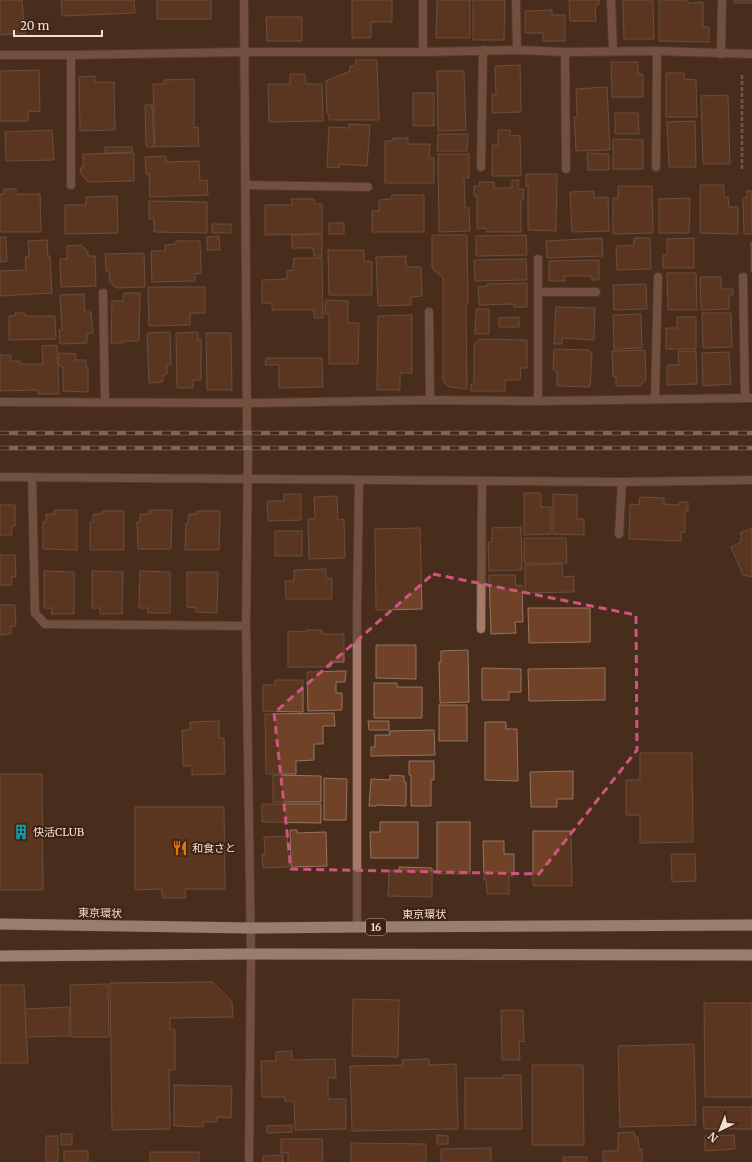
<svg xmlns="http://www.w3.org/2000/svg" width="752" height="1162" font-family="Merriweather,'Noto Sans JP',serif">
<rect width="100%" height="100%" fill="#482d1d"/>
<g fill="#704227" stroke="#947463">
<path d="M0,0H22L25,33L0,35Z"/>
<path d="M61,0H134L135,13L62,16Z"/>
<rect x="157" y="0" width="54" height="19"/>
<path d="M352,0H392V22H371V38H352Z"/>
<path d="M437,0H470V38H436Z"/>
<path d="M473,0H505L504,40H473Z"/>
<path d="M569,0H599V5H595L596,21H570Z"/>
<path d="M623,0H653L654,39H624Z"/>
<path d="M659,0H688V3L703,2V27H709V42L659,41Z"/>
<rect x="734" y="0" width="18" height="3"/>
<path d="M552,10V15H565V41H543V33H525V11Z"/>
<path d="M266,17H302V41H267Z"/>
<path d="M356,60H377L379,120H329V114H327L326,81L350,71V66H355Z"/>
<path d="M611,62H638V74H643V97H612Z"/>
<path d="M520,65L521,112L492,113V94L496,95L495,66Z"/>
<path d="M39,70L40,111L28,112V121H0V77L1,76V71Z"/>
<path d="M437,71H464L466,130L438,131Z"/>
<path d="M666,73H684V79L696,80L697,117H666Z"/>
<path d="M290,74H305L306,84H322L323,121L269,122L268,84H290Z"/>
<path d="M95,76V82H114L115,130L80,131L79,77Z"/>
<path d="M194,79V128L198,127L199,146L155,147L153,84H164V80Z"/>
<path d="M607,87L610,150L576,151L574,117H577L576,89Z"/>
<rect x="413" y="93" width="21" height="33"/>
<path d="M728,95L730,164H703L701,96Z"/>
<path d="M145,105H152L154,147H146Z"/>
<path d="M615,113H638L639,134H615Z"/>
<path d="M695,121L696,167H669L667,122Z"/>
<path d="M349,124L370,125L367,166L339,164V168L327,167L329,127L349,128Z"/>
<path d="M52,130L54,160L6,161L5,132Z"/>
<path d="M498,130H510V136L520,135L521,176H492V145H498Z"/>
<path d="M438,134H468L467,151H437Z"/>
<path d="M393,138H408V144H430L429,158H434V183H385V141H393Z"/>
<path d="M613,139L643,140V169H613Z"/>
<rect x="105" y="147" width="27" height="6"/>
<path d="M134,153V181L88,182L81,174L80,168H83V154Z"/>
<path d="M587,153L609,154V170H588Z"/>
<path d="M438,154H469V178H464L465,208H469L470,231L439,232Z"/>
<path d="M166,156V162L199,161L200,181L207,180L208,195L150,197L149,174H146L145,157Z"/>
<path d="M526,174H557L556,231L528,230V186H526Z"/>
<path d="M512,180H519L518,189H524L523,200H521V232H486V228L477,229V197L474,196V186H480L479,182H494V188H512Z"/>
<path d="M700,185H724V197H728L729,207H738V234L700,233Z"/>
<path d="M618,186H652L653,233L613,234V198H618Z"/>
<path d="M4,189H16V194H40L41,232H0V194H4Z"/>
<path d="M594,191V198L608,197L609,231L572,232L570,192Z"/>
<path d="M747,191H752V234H744L743,198L747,197Z"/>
<path d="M392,195H424V232H372V211H379V200L391,199Z"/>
<path d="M117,196L118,233L65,234V205H86V197Z"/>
<path d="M690,198L689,233H659V199Z"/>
<path d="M291,199H314V204H322V234L265,235V205H292Z"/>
<path d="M149,201L207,202V233L154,232V219H149Z"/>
<rect x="329" y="223" width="15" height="11"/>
<rect x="212" y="224" width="19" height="9"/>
<path d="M322,234V256H314L313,248H292V235Z"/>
<path d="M432,235H467L468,304H466L467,389L449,387L443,381V278L432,268Z"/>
<path d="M526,235L527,255L476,256V236Z"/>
<path d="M219,236L220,250H207V237Z"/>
<path d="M0,237H6L7,261L0,262Z"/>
<path d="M602,238L603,256L547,258L546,241Z"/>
<path d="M634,238H650L651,269L617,270L616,246L634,245Z"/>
<path d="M694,238V268H663V255H667V239Z"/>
<path d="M47,240L48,257L50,256L52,293L0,296V271L26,270L25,257H29L28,241Z"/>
<path d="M176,241H200L201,273L195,274V281L152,282L151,251H165V245L176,244Z"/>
<rect x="751" y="242" width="1" height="29"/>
<path d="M81,245L88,252V256H95L96,286L61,287L60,259H67V246Z"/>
<path d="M328,250H364V261L372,262V295H329Z"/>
<path d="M144,253L145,287L117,288L110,283L109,272L106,271L105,254Z"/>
<path d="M406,256V267H421L422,296L411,297V305L378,306L376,257Z"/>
<path d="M294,258H322L323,318H314V310H272V303H262V280L287,279V271L293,270Z"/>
<path d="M526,259L527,280L475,281L474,260Z"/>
<path d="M599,260V280H592V276H564L565,281H549V261Z"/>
<path d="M667,273H696L697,310H668Z"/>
<path d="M700,277H721V289H733V295H729V309L701,310Z"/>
<path d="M527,283V307H514V304L479,305L478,287L487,286V284Z"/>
<path d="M646,284L647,309L614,310L613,285Z"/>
<path d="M148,287H205V313H190V325L149,326Z"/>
<path d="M124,293H140L139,341H123V343H111L112,301H123Z"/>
<path d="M84,294L85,312H91L93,333L87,334V343L60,344L59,330H62L60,295Z"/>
<path d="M326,300L348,301V323H359L358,364H329V314H325Z"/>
<path d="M556,307L595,308L594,340L562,338V344H554Z"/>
<path d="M476,309H489V334H475Z"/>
<path d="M15,313H25V316H55L56,339L9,340V316H15Z"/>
<path d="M702,313H731L732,347L703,348Z"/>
<path d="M641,314L642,348L614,349L613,315Z"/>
<path d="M412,315V373H400V390H377L378,316Z"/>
<path d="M519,317V327H499V318Z"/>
<path d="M677,317H696V349H666V328H677Z"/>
<path d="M170,332L171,365H167V374L163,375V382L149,383L147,333Z"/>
<path d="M198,332V340L201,339V380H193V388H177L176,333Z"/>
<path d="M206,333H231L232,390H207Z"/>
<path d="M479,339L527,340V368H521L520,380H505V391H471V384H474V345Z"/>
<path d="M57,345L59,394H38V390L0,391V355H11V361H20V364H43L42,346Z"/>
<path d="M554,349L588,350L592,353L590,387L557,386V372L553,369Z"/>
<path d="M645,350L646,380L639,386H616V377H613L612,351Z"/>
<path d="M678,351H696L697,384L667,385V365H679Z"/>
<path d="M729,352L731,384L703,386L702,353Z"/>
<path d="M59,353L76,354L75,360H86V367H88V392L63,391V367L59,366Z"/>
<path d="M266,358H322L323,387L279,388V365H265Z"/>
<path d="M524,493H541V507H551V534L524,535Z"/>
<path d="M284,494H301V520L268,521L267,501H284Z"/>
<path d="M553,494L577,495V519H584V535L553,534Z"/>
<path d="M337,496L338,520L344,519L345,558L309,559L308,519H315L314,497Z"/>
<path d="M640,497L664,498V504L679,505V502H688V511H685V532H681V541L629,539L630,504L639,505Z"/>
<path d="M0,505H15V526H12V535H0Z"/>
<path d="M54,510H77V550L43,549V522H46V514H55Z"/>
<path d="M149,510H172L171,549H138L137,522H140V514H150Z"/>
<path d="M102,511H124V550H90V522H93V514H102Z"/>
<path d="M197,511H220L219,550H185L186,523H188L189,514H197Z"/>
<path d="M521,527L522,570L489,571L488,542H492V528Z"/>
<path d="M420,528L422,609L376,610L375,529Z"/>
<path d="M752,528V577L743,575L731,547L741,542L740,539L742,537L740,533Z"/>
<rect x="275" y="531" width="27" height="25"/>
<path d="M524,538H566L567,563H524Z"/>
<path d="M0,555H15L16,577H11L12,585H0Z"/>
<path d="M562,564L563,577L574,576V592L525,593V565Z"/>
<path d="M326,569V579L332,578V599H286L285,581H294V570Z"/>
<path d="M44,571L74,572V614H51L52,608H44Z"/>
<path d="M92,571L123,572L122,614H100V608H92Z"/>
<path d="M140,571L170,572V613H148V608H139Z"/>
<path d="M187,572H218L217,613L196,612V608L187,607Z"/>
<path d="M489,575H515L516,586L522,585L523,622H515L516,633L491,634Z"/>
<path d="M0,605H15L16,626H11V634L0,635Z"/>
<path d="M528,608H590V642L529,643Z"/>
<path d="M306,630H322V634H344V662H331V667H288V631L306,632Z"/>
<path d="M376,645H416V679L376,678Z"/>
<path d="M468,650L469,702L440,703L439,662H441V651Z"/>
<path d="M482,668L521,669V692H509V700H482Z"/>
<path d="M605,668V700L529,701L528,669Z"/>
<path d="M346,671L345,682H336V693H342V710L308,711L307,672Z"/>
<path d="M275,680H303V712L263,711V685H275Z"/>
<path d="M374,683H397V687H422V718H374Z"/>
<rect x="439" y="705" width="28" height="36"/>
<path d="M334,713L335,726H323V744H314V760L296,761V774H266L265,714Z"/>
<path d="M219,721V738H224L225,774L192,775V766H183L182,730H190V722Z"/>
<path d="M368,721H389V730H369Z"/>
<path d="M485,722H506V729H517L518,781L485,780Z"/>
<path d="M434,730L435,755L371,756V747H375V735H390L389,731Z"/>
<path d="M640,753H692L693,842L640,843V815H626V780H640Z"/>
<path d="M409,761H434V780H431V806H411V775H409Z"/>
<path d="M573,771V799H557V807H531L530,772Z"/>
<path d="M0,774H42L43,890H0Z"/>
<path d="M273,775L321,776V802H273Z"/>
<path d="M390,775L404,776V782H406V806L376,805V806H369L371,779L390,780Z"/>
<path d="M324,778L347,779L346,820H324Z"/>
<path d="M262,804H321V823L262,822Z"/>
<path d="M135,807H224L225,889H185L186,898H162V889L135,890Z"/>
<path d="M380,822H418V858H371L370,832H380Z"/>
<rect x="437" y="822" width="33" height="52"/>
<path d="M290,830H297V833L326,832L327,866L291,867Z"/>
<path d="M533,831H571L572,886H533Z"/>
<path d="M287,836L289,867L263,868L262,854H265L264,837Z"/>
<path d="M483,841H504V854H514V876H509V894H487L486,880H484Z"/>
<path d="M671,854H695L696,881L672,882Z"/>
<path d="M399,867L432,868V897L388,896L389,871H399Z"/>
<path d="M213,982L232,1002L233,1017L170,1018V1029H175V1070H169L170,1129L112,1130L110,983Z"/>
<path d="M108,984L109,1037H71L70,985Z"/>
<path d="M0,985H24L28,1063H0Z"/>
<path d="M353,999L399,1000L398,1057L352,1056Z"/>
<path d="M704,1003H752V1097H705Z"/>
<path d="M69,1007V1036L26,1037L25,1009Z"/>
<path d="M501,1010H523L524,1042L519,1041L520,1060H502Z"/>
<path d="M694,1044L696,1125L620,1127L618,1046Z"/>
<path d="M292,1051V1060L335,1059L336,1078H328V1099H346V1129L295,1130L294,1101H285L284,1097H262L261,1061H276V1052Z"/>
<path d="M429,1059V1065L456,1064L458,1129L352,1131L350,1066L403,1065L402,1060Z"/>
<path d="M532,1065H583L584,1145H532Z"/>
<path d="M503,1075H521L522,1129H465V1078H503Z"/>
<path d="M174,1085L232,1086L231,1118L217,1117V1122H203V1127L174,1126Z"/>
<path d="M703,1107H752V1129H704Z"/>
<path d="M292,1125V1132L267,1133V1126Z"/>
<path d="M634,1132L635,1137H638L639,1149H642V1162H603V1151H618V1133Z"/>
<rect x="61" y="1134" width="11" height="11"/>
<path d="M437,1135L448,1136V1144H437Z"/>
<path d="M734,1135L735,1149L705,1151V1136Z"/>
<rect x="46" y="1136" width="12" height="26"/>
<path d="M281,1139H322L323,1162H288V1153H281Z"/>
<path d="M351,1143L426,1144V1162H351Z"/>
<path d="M491,1148V1162H441V1149Z"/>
<rect x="64" y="1151" width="24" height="11"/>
<rect x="150" y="1152" width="49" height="10"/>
<path d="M283,1155V1162H263V1156Z"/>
<rect x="563" y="1157" width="24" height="5"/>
</g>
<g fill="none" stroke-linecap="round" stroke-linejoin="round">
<g stroke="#634a3b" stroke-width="10">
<g id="service">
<path d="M423,0V52"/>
<path d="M516,0L517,50"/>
<path d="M611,0L613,51"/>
<path d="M565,52L566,169"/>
<path d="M721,54L722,0"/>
<path d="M481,167L483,50"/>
<path d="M656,167L657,51"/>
<path d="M71,185V55"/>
<path d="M246,185L368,187"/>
<path d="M538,259V401"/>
<path d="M743,277L745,398"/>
<path d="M538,292H596"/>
<path d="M103,293L105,402"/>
<path d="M429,312L430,400"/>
<path d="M655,398L658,277"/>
<path d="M32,477L35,613L45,624L246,626"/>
<path d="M619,534L622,482"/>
<path d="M481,629L482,481"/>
<path d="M357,927V613L359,480"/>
</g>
</g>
<g stroke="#634a3b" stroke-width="10">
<g id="minor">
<path d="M244,0L247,433L248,448L246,626L251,954L249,1162"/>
<path d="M0,55H71L243,52H423L517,50L565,52L657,51L752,54"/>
<path d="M0,402L247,403L430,400L538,401L752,398"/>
<path d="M0,477L622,482L752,480"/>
</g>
</g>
<g stroke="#634a3b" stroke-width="12">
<g id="trunk">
<path d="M0,924L251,928L357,927L752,925"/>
<path d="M0,956L251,954L752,955"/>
</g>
</g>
<path stroke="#a0897c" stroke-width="2.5" stroke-dasharray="4 2" stroke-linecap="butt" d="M742,169V73"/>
<use href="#service" stroke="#a57a68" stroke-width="8"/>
<use href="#minor" stroke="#a57a68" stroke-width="8"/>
<use href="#trunk" stroke="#fadfd4" stroke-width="11"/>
<g stroke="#c0ab9f" stroke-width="4.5">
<g id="rail">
<path d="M0,433H752"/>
<path d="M0,448H752"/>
</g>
</g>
<use href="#rail" stroke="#3d2313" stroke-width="3" stroke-dasharray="9" stroke-linecap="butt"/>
</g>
<path d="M0 0H752V1162H0ZM433,574L636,615L637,750L539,874L291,869L274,713Z" fill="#482d1d" fill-opacity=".55" fill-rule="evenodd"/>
<path fill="none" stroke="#d05480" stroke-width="3" stroke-dasharray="8 5" stroke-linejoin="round" d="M433,574L636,615L637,750L539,874L291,869L274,713Z"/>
<defs>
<g id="building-bare" transform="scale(1.2)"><path d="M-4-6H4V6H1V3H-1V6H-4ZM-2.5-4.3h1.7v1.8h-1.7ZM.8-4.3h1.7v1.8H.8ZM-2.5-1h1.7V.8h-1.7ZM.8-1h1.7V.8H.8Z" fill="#0f9aa8" stroke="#3d2313" stroke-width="2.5" paint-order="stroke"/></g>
<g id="restaurant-bare" transform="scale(1.2)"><path d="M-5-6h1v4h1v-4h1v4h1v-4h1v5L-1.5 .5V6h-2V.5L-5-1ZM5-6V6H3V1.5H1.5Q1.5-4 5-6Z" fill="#e8710a" stroke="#3d2313" stroke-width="2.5" paint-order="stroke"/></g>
</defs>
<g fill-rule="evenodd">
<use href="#building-bare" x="21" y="832"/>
<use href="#restaurant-bare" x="180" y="848"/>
</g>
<g text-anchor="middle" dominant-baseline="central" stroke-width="4" stroke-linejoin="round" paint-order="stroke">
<rect fill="#3d2313" stroke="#bca79c" stroke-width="1" x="366" y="919" width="20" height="16" rx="3"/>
<g font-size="10" font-weight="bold" fill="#f2e0d6">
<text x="376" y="927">16</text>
</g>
<g font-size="11" fill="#f2e0d6" stroke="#3d2313" text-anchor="start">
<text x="33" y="832">快活CLUB</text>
<text x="192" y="848">和食さと</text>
</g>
<g font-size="11" fill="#f2e0d6" stroke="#3d2313">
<text transform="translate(100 913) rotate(1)">東京環状</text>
<text x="424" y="914">東京環状</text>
</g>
</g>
<g transform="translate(720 1130) rotate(223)" stroke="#3d2313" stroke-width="3" paint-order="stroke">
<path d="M0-3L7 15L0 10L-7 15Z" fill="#f2e0d6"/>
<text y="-6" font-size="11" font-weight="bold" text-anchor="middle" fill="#f2e0d6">N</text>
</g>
<path d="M14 30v6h88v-6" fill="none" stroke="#f2e0d6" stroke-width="2"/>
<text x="20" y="30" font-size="12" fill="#f2e0d6" stroke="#3d2313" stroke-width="3" paint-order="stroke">20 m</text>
</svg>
